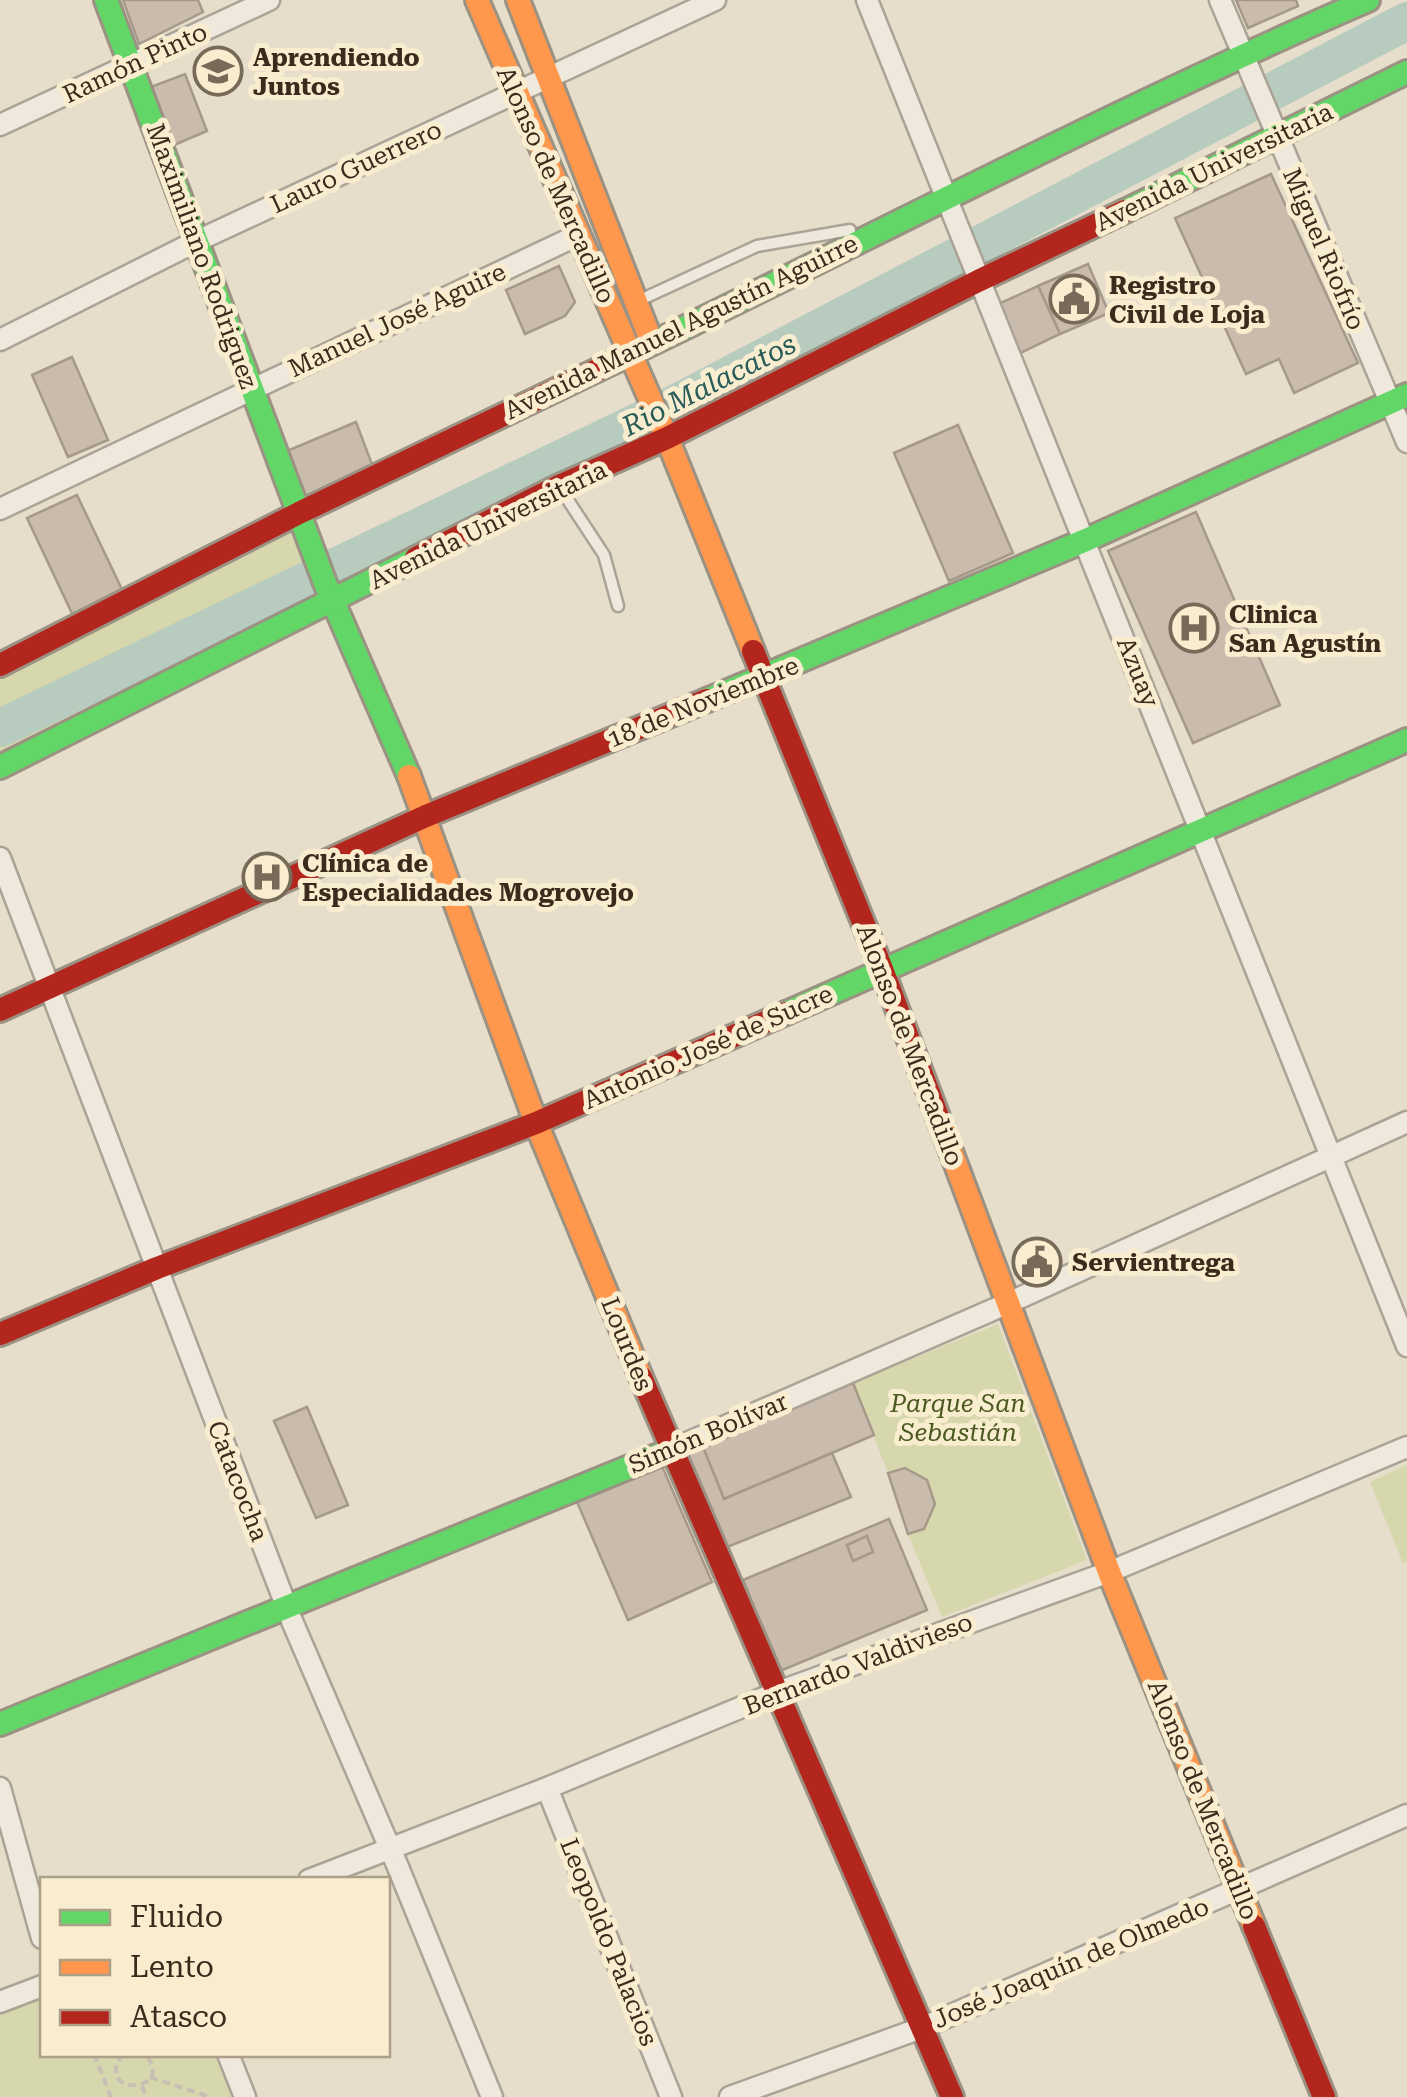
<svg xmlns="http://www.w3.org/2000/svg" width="1407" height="2097" font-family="'Roboto Serif',serif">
<rect width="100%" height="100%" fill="#e6decb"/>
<g fill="#d6d7ac">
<path d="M299,513L334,602L0,767V665Z"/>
<path d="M998,1324L1087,1560L942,1617L908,1534L924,1529L935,1504L927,1481L905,1468L888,1473L853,1383Z"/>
<path d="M1407,1465V1561L1403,1563L1370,1482Z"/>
<path d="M42,1986V2054L228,2055L245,2097H0V1996Z"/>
</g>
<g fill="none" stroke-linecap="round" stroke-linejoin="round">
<path stroke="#b7cbbf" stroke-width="38" d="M0,728L665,409L1407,21"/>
</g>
<g fill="#cabcac" stroke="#a6998a" stroke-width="2.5">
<path d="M123,0H198L203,12L139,44Z"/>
<path d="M1236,0H1296L1298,6L1248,28Z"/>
<path d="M185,74L207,131L174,145L151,87Z"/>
<path d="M1271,174L1358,363L1294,393L1279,359L1246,374L1175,218Z"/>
<path d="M1088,264L1109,313L1060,334L1038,286Z"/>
<path d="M559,266L575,302L565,316L525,334L506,290Z"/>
<path d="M1038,286L1060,334L1014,356L994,306Z"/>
<path d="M72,357L108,440L68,457L32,375Z"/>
<path d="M356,422L373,467L305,497L287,451Z"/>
<path d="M958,425L1013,553L949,581L894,453Z"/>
<path d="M77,495L127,600L77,624L27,518Z"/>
<path d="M1196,512L1280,705L1193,743L1108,551Z"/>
<path d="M853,1383L874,1435L724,1499L703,1447Z"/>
<path d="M307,1407L348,1505L316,1518L274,1421Z"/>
<path d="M703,1447L724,1499L832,1453L851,1497L725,1548L685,1455Z"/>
<path d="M662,1466L712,1582L628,1620L577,1502Z"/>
<path d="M905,1468L927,1480L935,1504L924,1529L908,1534L888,1473Z"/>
<path d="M889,1519L927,1610L780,1671L743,1580Z"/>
<path d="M867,1536L873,1552L853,1561L847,1545Z"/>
</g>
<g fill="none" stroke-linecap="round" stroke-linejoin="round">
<g stroke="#aba395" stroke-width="15">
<g id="lane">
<path d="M640,300L757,246L850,230"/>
<path d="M562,491L604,555L618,606"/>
</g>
</g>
<g stroke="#aba395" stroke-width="25">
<g id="street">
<path d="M867,0L1407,1346"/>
<path d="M1220,0L1407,442"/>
<path d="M0,125L269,0"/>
<path d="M0,340L197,241L715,0"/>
<path d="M0,509L578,235"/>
<path d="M0,858L292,1621L398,1867L492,2097"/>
<path d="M671,1450L1006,1304L1407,1122"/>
<path d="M0,1788L42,1938"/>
<path d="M547,1788L671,2097"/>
<path d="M309,1880L547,1788L778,1692L1109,1572L1407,1447"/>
<path d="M0,2002L42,1986"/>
<path d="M228,2054L245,2097"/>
<path d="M730,2097L924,2027L1407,1815"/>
</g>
</g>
<g stroke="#9b9284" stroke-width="28">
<g id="fast">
<path d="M106,0L325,583L409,776"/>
<path d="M1125,211L1407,72"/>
<path d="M618,360C868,240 1113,110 1368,0"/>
<path d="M707,700L1086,540L1407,395"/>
<path d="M0,767L416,558"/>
<path d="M786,1013L1407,740"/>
<path d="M0,1724L671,1450"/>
</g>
</g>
<g stroke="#9b9284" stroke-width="28">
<g id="slow">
<path d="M477,0L667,438L753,651"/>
<path d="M518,0L652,343"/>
<path d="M409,776L536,1123L641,1377"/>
<path d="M940,1122L1109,1572L1254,1926"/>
</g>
</g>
<g stroke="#9b9284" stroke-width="28">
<g id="jam">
<path d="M416,558L559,486L667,438L978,281L1125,211"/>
<path d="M753,651L882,969L940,1122"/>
<path d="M0,665L299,513L618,360"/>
<path d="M0,1010L426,816L707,700"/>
<path d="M0,1334L157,1268L536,1123L786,1013"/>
<path d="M641,1377L952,2097"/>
<path d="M1254,1926L1324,2097"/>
</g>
</g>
<g stroke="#c7bfb4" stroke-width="4" stroke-dasharray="8 5" stroke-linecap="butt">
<path d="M94,2054L111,2097"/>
<path d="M123,2054C90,2097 179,2094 145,2054"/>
<path d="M150,2077L210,2097"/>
<path d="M142,2086L146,2097"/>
</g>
<use href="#lane" stroke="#eee8dd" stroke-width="10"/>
<use href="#street" stroke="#eee8dd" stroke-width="20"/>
<use href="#fast" stroke="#63d668" stroke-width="22"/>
<use href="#slow" stroke="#ff974d" stroke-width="22"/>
<use href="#jam" stroke="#b3261e" stroke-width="22"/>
</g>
<defs>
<g id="university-ring" transform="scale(2.5)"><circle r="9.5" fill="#f9edd0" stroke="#776a59" stroke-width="1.5"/><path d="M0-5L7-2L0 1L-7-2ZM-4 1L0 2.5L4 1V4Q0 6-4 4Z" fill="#776a59"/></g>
<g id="civic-ring" transform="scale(2.5)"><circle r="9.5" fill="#f9edd0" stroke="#776a59" stroke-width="1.5"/><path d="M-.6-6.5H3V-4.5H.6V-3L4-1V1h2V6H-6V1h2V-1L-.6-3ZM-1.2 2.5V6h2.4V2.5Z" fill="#776a59"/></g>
<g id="hospital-ring" transform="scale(2.5)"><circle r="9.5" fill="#f9edd0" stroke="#776a59" stroke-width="1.5"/><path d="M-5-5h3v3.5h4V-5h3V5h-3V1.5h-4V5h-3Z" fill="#776a59"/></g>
</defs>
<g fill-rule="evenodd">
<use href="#university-ring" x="218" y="71"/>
<use href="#civic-ring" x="1074" y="299"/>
<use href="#hospital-ring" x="1194" y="628"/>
<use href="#hospital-ring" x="267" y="877"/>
<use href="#civic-ring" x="1037" y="1262"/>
</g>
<g text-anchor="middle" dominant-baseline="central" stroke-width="10" stroke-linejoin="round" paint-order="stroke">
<g font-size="25" font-weight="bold" fill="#3b2b1c" stroke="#f9edd0" text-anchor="start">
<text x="253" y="57">Aprendiendo<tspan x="253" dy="29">Juntos</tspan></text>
<text x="1109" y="285">Registro<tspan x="1109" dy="29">Civil de Loja</tspan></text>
<text x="1229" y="614">Clinica<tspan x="1229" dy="29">San Agustín</tspan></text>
<text x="302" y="863">Clínica de<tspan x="302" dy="29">Especialidades Mogrovejo</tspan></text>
<text x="1072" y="1262">Servientrega</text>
</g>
<g font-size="25" fill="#3b2b1c" stroke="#f9edd0">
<text transform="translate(135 63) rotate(-25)">Ramón Pinto</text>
<text transform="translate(356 167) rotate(-25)">Lauro Guerrero</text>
<text transform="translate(1214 167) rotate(-26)">Avenida Universitaria</text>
<text transform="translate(556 185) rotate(66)">Alonso de Mercadillo</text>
<text transform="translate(1324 249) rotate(67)">Miguel Riofrío</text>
<text transform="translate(202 256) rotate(70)">Maximiliano Rodriguez</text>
<text transform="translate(397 320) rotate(-25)">Manuel José Aguire</text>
<text transform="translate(681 327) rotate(-26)">Avenida Manuel Agustín Aguirre</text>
<text transform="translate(488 525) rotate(-26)">Avenida Universitaria</text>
<text transform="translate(1138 672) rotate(68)">Azuay</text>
<text transform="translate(703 702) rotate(-22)">18 de Noviembre</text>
<text transform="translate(910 1045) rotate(69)">Alonso de Mercadillo</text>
<text transform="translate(708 1047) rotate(-24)">Antonio José de Sucre</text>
<text transform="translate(627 1344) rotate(68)">Lourdes</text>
<text transform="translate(708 1433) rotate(-23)">Simón Bolívar</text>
<text transform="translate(238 1481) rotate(69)">Catacocha</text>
<text transform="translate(858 1664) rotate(-21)">Bernardo Valdivieso</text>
<text transform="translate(1203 1800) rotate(68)">Alonso de Mercadillo</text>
<text transform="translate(609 1942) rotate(68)">Leopoldo Palacios</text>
<text transform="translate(1071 1963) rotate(-23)">José Joaquín de Olmedo</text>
</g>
<g font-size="25" font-style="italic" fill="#4b5920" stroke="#f9edd0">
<text x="958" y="1403">Parque San<tspan x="958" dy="29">Sebastián</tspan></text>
</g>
<g font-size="28" font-style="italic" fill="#295c59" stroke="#f9edd0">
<text transform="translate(709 385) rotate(-27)">Rio Malacatos</text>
</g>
</g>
<rect x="40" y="1877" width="350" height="180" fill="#f9edd0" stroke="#ad9f88" stroke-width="2.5"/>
<rect x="60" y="1910" width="50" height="15" fill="#63d668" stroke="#ad9f88" stroke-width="2.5"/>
<text x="130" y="1927" font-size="30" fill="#3b2b1c">Fluido</text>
<rect x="60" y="1960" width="50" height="15" fill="#ff974d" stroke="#ad9f88" stroke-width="2.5"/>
<text x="130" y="1977" font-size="30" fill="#3b2b1c">Lento</text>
<rect x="60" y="2010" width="50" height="15" fill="#b3261e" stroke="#ad9f88" stroke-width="2.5"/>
<text x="130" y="2027" font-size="30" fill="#3b2b1c">Atasco</text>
</svg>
